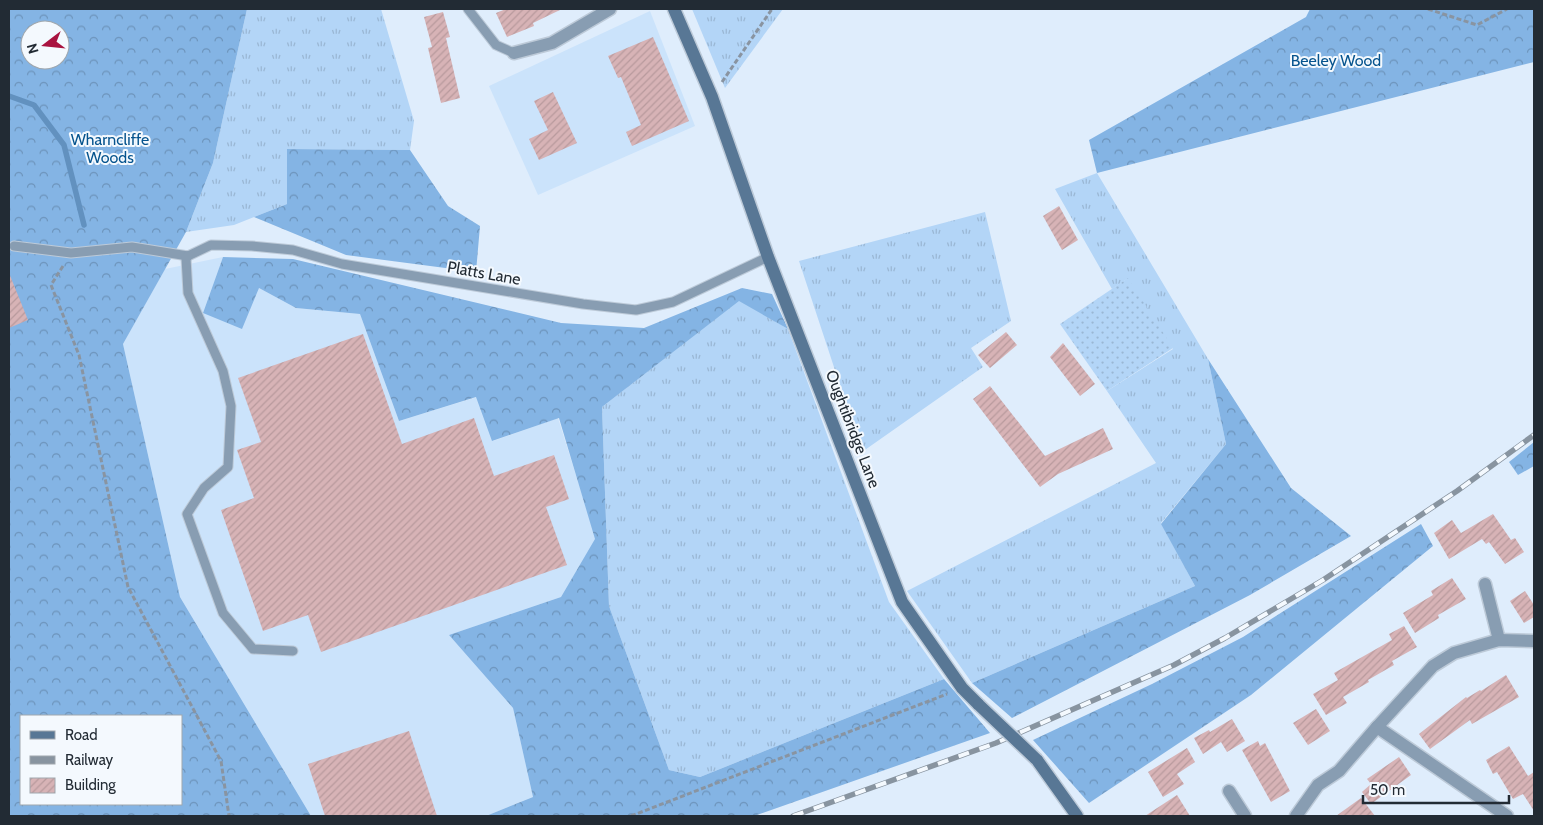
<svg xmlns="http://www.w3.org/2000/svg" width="1543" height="825" font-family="Cabin,sans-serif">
<defs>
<pattern id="grass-tufts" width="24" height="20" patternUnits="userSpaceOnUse" patternTransform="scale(1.25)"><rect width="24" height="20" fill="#b3d5f7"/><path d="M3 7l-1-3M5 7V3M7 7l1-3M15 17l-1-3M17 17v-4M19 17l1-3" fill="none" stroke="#9ab7d4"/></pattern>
<pattern id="forest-crowns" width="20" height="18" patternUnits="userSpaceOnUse" patternTransform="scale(1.25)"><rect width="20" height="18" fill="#84b4e4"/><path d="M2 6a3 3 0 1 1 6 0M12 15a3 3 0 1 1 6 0" fill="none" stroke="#6c93ba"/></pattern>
<pattern id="garden-dots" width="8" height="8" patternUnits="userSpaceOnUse" patternTransform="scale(1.25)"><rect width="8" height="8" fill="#b3d5f7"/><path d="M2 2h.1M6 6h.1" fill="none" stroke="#9ab7d4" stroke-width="1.8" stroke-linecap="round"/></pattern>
<pattern id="building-hatch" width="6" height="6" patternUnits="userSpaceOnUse" patternTransform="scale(1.25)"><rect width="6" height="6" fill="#d7b3b6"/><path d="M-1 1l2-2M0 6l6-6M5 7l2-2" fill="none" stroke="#b89a9d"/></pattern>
</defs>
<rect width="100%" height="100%" fill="#dfedfc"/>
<g fill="#cbe3fb">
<path d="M650,11L695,126L538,195L489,86Z"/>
<path d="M223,257L203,313L259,288L296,308L360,314L399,421L477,397L493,441L558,418L596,539L561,597L449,635L513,708L533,797L486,816H311L180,597L123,344L165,269Z"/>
</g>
<g fill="url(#grass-tufts)">
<path d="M247,9H381L414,121L410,150L287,149V204L234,225L186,232L213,163Z"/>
<path d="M692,9H783L725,88Z"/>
<path d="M1097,173L1208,359L1226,444L1161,523L1195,586L972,683L907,591L1156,463L1107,391L1173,349L1127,279L1112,289L1055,189Z"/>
<path d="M985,212L1011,321L971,348L983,367L862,452L799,261Z"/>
<path d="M739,300L788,329L889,602L944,679L700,777L669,770L609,606L602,407Z"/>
</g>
<g fill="url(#forest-crowns)" fill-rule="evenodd">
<path d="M9,9H247L213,163L186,232L123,344L180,597L311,816H9ZM30,30H60V60H30ZM21,716H181V804H21Z"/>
<path d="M1310,9H1534V62L1097,173L1089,140L1306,17Z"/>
<path d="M287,149L410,150L448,206L480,226L476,272L346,255L254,217L287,204Z"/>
<path d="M223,257L293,259L561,323L644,328L742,288L772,294L788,329L739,301L602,407L609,606L669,770L700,777L944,679L990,733L754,816H486L533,797L513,708L449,635L561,597L595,539L559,418L492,441L476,397L399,421L360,314L296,308L259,288L242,329L203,313Z"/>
<path d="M1208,359L1291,488L1351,536L1250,595L1012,718L972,683L1195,586L1161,524L1226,444Z"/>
<path d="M1534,442V466L1518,475L1509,462Z"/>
<path d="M1421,524L1433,546L1251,695L1089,803L1033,740L1152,684L1243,637Z"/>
</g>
<path fill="url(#garden-dots)" d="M1128,278L1173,348L1107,391L1060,324Z"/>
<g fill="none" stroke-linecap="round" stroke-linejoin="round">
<path stroke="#6291bf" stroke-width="5.5" d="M9,96L34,105L64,145L84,225"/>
</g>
<g fill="url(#building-hatch)">
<path d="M506,9H562L533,23L534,26L507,37L496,13Z"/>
<path d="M443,12L450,37L446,38L460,98L441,103L428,48L432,47L424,17Z"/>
<path d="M653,37L689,121L632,146L626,132L641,125L621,77L618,78L608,56Z"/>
<path d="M553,92L577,143L539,160L529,139L548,130L534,101Z"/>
<path d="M1059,206L1078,240L1062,250L1043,216Z"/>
<path d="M9,273L28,320L9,328Z"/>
<path d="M1006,332L1017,345L990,368L978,355Z"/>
<path d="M363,334L402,444L474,418L494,476L554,455L569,499L546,507L567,565L321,652L308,615L263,631L221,510L254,498L237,450L261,442L238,378Z"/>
<path d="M1063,343L1095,384L1080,396L1050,357Z"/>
<path d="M990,386L1045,456L1103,428L1113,449L1058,474L1040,487L973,399Z"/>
<path d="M1493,514L1511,540L1515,538L1524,552L1505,564L1489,542L1486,544L1482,539L1449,559L1434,533L1452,520L1461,533Z"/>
<path d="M1452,578L1466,599L1438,615L1439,618L1415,633L1403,613L1433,595L1431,591Z"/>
<path d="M1525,591L1534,605V617L1524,623L1510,601Z"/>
<path d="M1404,626L1417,647L1392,661L1394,665L1368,680L1369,682L1343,697L1347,703L1326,715L1313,694L1338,680L1334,673L1392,640L1389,634Z"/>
<path d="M1506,675L1519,697L1472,724L1470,720L1430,749L1419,734L1466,697L1467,698L1480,690L1481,691Z"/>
<path d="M1316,709L1330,731L1308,745L1293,723Z"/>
<path d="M1232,719L1245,741L1227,752L1221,742L1203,754L1194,738L1209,730L1210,732Z"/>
<path d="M409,731L437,816H325L308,764Z"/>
<path d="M1258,741L1260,746L1265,743L1290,791L1271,802L1242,750Z"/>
<path d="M1509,746L1528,776L1534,772V811L1523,794L1513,799L1497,772L1493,774L1486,760Z"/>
<path d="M1187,748L1195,762L1177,774L1184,784L1163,797L1148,772Z"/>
<path d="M1399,757L1411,775L1371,804L1362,792L1371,784L1367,779Z"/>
<path d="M1177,795L1190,816H1145Z"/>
<path d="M1361,798L1375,816H1336Z"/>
</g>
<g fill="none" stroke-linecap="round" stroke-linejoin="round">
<g stroke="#bdcad8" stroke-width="11">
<g id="lane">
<path d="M468,9L496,45L514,53"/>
<path d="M14,246L71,253L132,247L188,256"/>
<path d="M188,256L211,245L252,246L293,250L342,264L583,304L636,310L673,302L768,257"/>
<path d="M188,256L186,258L188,293L223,371L231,406L228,467L204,488L187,514L223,613L253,649L293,651"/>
</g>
</g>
<g stroke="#bdcad8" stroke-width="15">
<g id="street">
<path d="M514,53L552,43L610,9"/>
<path d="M1485,584L1499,640"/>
<path d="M1377,727L1507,816"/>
<path d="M1229,791L1245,816"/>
<path d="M1296,816L1318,785L1339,771L1377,727L1433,666L1454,653L1499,640L1534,641"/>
</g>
</g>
<g stroke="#bdcad8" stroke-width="15">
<g id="secondary">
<path d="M674,9L712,97L768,257L902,602L962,688L979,705"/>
<path d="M1037,760L1077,816"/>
</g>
</g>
<g stroke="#8994a1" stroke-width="3" stroke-dasharray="5 2.5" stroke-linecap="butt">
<path d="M1428,9L1477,25L1507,9"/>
<path d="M722,82L772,9"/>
<path d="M63,266L51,285L79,355L128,587L221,761L229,816"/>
<path d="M631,816L947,694"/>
</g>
<use href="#lane" stroke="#889db2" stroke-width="9"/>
<use href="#street" stroke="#889db2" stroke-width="12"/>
<use href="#secondary" stroke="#587795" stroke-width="12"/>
<g stroke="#8894a0" stroke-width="5.5">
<path id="rail" d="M793,816L996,743L1174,665L1225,638L1323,580L1457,491L1534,435"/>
</g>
<use href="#rail" stroke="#f4f9fe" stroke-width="4" stroke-dasharray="11" stroke-linecap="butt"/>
<g stroke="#bdcad8" stroke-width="15" stroke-linecap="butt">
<path id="secondary-bridge" d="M979,705L1037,760"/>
</g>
<use href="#secondary-bridge" stroke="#587795" stroke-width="12"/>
</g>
<g text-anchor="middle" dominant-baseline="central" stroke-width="4" stroke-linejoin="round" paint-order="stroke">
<g font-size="16" fill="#06548e" stroke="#f4f9fe">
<text x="1336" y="60">Beeley Wood</text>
<text x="110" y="139">Wharncliffe<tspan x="110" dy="18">Woods</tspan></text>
</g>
<g font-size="16" fill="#222b34" stroke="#f4f9fe">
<text transform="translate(484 273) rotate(10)">Platts Lane</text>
<text transform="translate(853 429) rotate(69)">Oughtibridge Lane</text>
</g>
</g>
<rect width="1543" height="825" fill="none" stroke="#222b34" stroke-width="20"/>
<rect x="20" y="715" width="162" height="90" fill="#f4f9fe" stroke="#a0a7ad"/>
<rect x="30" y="731" width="25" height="8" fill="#587795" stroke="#a0a7ad"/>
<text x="65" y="740" font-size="15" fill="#222b34">Road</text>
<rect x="30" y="756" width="25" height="8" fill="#8894a0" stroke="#a0a7ad"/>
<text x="65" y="765" font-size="15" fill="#222b34">Railway</text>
<rect x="30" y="778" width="25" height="15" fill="url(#building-hatch)" stroke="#a0a7ad"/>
<text x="65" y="790" font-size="15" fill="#222b34">Building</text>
<g transform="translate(45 45) rotate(254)"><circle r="24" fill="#f4f9fe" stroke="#a0a7ad"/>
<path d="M0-4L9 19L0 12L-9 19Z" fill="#a91340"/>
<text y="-8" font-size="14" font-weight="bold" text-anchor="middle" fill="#222b34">N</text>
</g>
<path d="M1363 795v8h146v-8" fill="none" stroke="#222b34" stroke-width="2.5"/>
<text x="1370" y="795" font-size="15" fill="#222b34" stroke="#f4f9fe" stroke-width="4" paint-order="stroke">50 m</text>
</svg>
